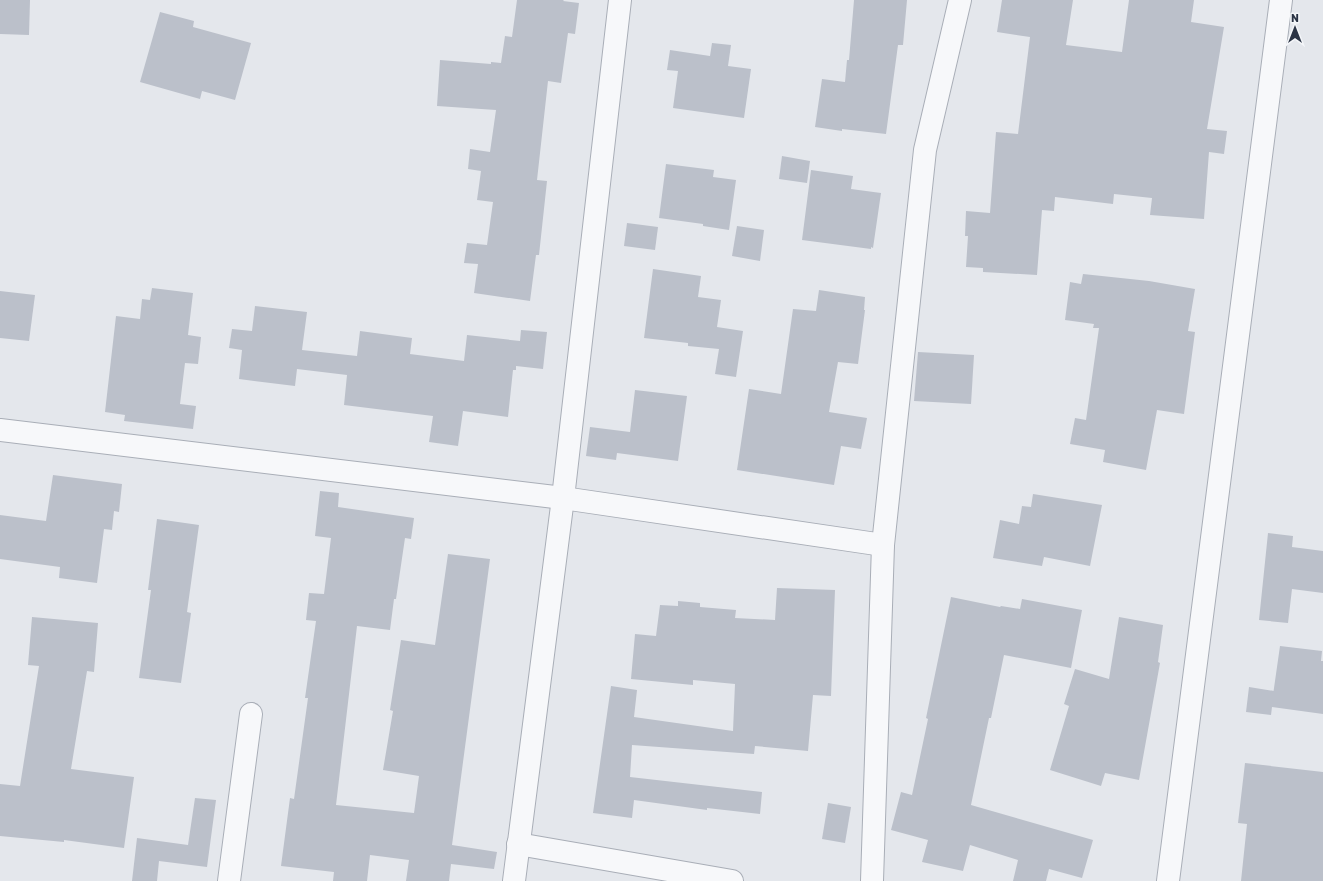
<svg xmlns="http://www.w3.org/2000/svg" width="1323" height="881" font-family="Rubik,sans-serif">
<rect width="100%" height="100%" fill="#e4e7ec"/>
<g fill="#bbc0ca">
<path d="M0,0H30L29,35L0,34Z"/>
<path d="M517,0H564L563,1L579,3L575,34L568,33L561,83L548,81L537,180L547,181L539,255H536L530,301L474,293L478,264L464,263L467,243L487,245L493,202L477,200L481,171L468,169L470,149L490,152L496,110L437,106L440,60L491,64V62L501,63L505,36L512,37Z"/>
<path d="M854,0H907L903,45H898L886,134L842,129V131L815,127L822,79L845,82L847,60H849Z"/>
<path d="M1002,0H1073L1066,45L1122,52L1129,0H1194L1191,22L1224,27L1207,129L1227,131L1224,154L1209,152L1204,219L1150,215L1152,198L1114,194L1113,204L1055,197L1054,211L1042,210L1037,275L983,272V268L966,267L968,236H965L966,211L990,213L996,132L1018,134L1030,37L997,32Z"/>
<path d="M160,12L194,21L193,27L251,43L235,100L202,91L200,99L140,82Z"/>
<path d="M712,43L731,45L728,66L751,69L744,118L673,108L678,71L667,70L670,50L710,56Z"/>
<path d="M782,156L810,161L807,183L779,179Z"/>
<path d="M666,164L714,170L713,177L736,180L729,230L703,226V224L659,218Z"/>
<path d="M811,170L853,176L851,189L881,193L873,248L871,247V249L802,240Z"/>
<path d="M627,223L658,227L655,250L624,246Z"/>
<path d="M737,226L764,230L760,261L732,256Z"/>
<path d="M653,269L701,276L698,297L721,300L717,327L743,331L736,377L715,374L719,349L688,346V343L644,338Z"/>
<path d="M1083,274L1149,281L1195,289L1188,331L1195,332L1184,414L1157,410L1146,470L1103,462L1105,450L1070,444L1075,418L1086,420L1099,328H1093L1094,324L1065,320L1070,282L1081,284Z"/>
<path d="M152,288L193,293L188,335L201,337L198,364L185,363L180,404L196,406L193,429L124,421L125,415L105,412L116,316L140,319L142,299L150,300Z"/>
<path d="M819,290L865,297L864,310H865L858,364L838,362L829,412L867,418L861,449L841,446L834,485L737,470L749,389L781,394L793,309L816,311Z"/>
<path d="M0,291L35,295L29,341L0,338Z"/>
<path d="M255,306L307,312L302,350L357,356L360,331L412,338L410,354L464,361L467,335L520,341L521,330L547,332L543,369L516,366V370H513L508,417L463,411L458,446L429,442L433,416L344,405L347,375L297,369L295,386L239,379L242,350L229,348L232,329L252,331Z"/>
<path d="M918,352L974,355L971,404L914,401Z"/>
<path d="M635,390L687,396L678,461L617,453L616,460L586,456L590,427L630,432Z"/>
<path d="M53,475L122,484L119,512L114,511L112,530L104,529L97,583L59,578L60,567L0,559V515L46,521Z"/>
<path d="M320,491L339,493L338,507L414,518L411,539L405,538L396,599H394L390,630L357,626L336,805L414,813L419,776L383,770L393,711L390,710L401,640L435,645L448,554L490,559L452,845L497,852L494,869L451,864L449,881H406L409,860L370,855L367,881H333L334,872L281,866L290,798L294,799L308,698H305L316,621L306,620L309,593L324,594L331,538L315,536Z"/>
<path d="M1033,494L1102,505L1090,566L1044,557L1042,566L993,558L1000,520L1019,524L1022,506L1031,507Z"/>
<path d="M157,519L199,525L187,612L191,613L181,683L139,678L151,590H148Z"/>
<path d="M1268,533L1293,536L1292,547L1323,551V593L1292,589L1288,623L1259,620Z"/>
<path d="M777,588L835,590L831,696L813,695L808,751L755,746L754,754L632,745L630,777L762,792L760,814L707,808V810L634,800L632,818L593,813L611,686L637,690L634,717L733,731L735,684L693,680V685L631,679L635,634L656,636L660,605L678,606V601L700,603V607L736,610L735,618L775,620Z"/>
<path d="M951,597L1000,607L1001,606L1020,609L1022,599L1082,610L1071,668L1004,655L991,718H989L971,805L1093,840L1082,878L1049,869L1046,881H1013L1018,860L970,845L963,871L922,862L928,840L891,830L901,792L912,795L928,719L926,718Z"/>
<path d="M32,617L98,623L94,672L87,671L71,769L134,777L124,848L64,840V842L0,836V784L20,786L39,666L28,665Z"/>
<path d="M1119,617L1163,625L1158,662L1160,663L1139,780L1105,773L1101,786L1050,770L1069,706L1064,704L1075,669L1109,679Z"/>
<path d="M1280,646L1322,651L1321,661H1323V714L1272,707L1271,715L1246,712L1249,687L1274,691L1272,702Z"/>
<path d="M1245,763L1323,772V881H1241L1247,824L1238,823Z"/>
<path d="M195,798L216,800L207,867L159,861L157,881H132L137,838L188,845Z"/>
<path d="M828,803L851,807L845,843L822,839Z"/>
</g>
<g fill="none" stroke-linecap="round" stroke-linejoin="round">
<g stroke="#a9aeb7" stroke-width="24">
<g id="street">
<path d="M0,430L563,498L883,545"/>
<path d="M518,844L732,881"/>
<path d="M229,881L251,714"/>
<path d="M514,881L563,498L620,0"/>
<path d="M872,881L883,545L925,150L960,0"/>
<path d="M1168,881L1281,0"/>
</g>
</g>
<use href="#street" stroke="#f7f8fa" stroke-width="22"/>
</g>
<g transform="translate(1295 28)" stroke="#f4f6f9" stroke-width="3" paint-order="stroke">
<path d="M0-3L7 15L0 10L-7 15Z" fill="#2b3445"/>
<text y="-6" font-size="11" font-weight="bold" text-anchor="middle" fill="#2b3445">N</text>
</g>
</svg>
